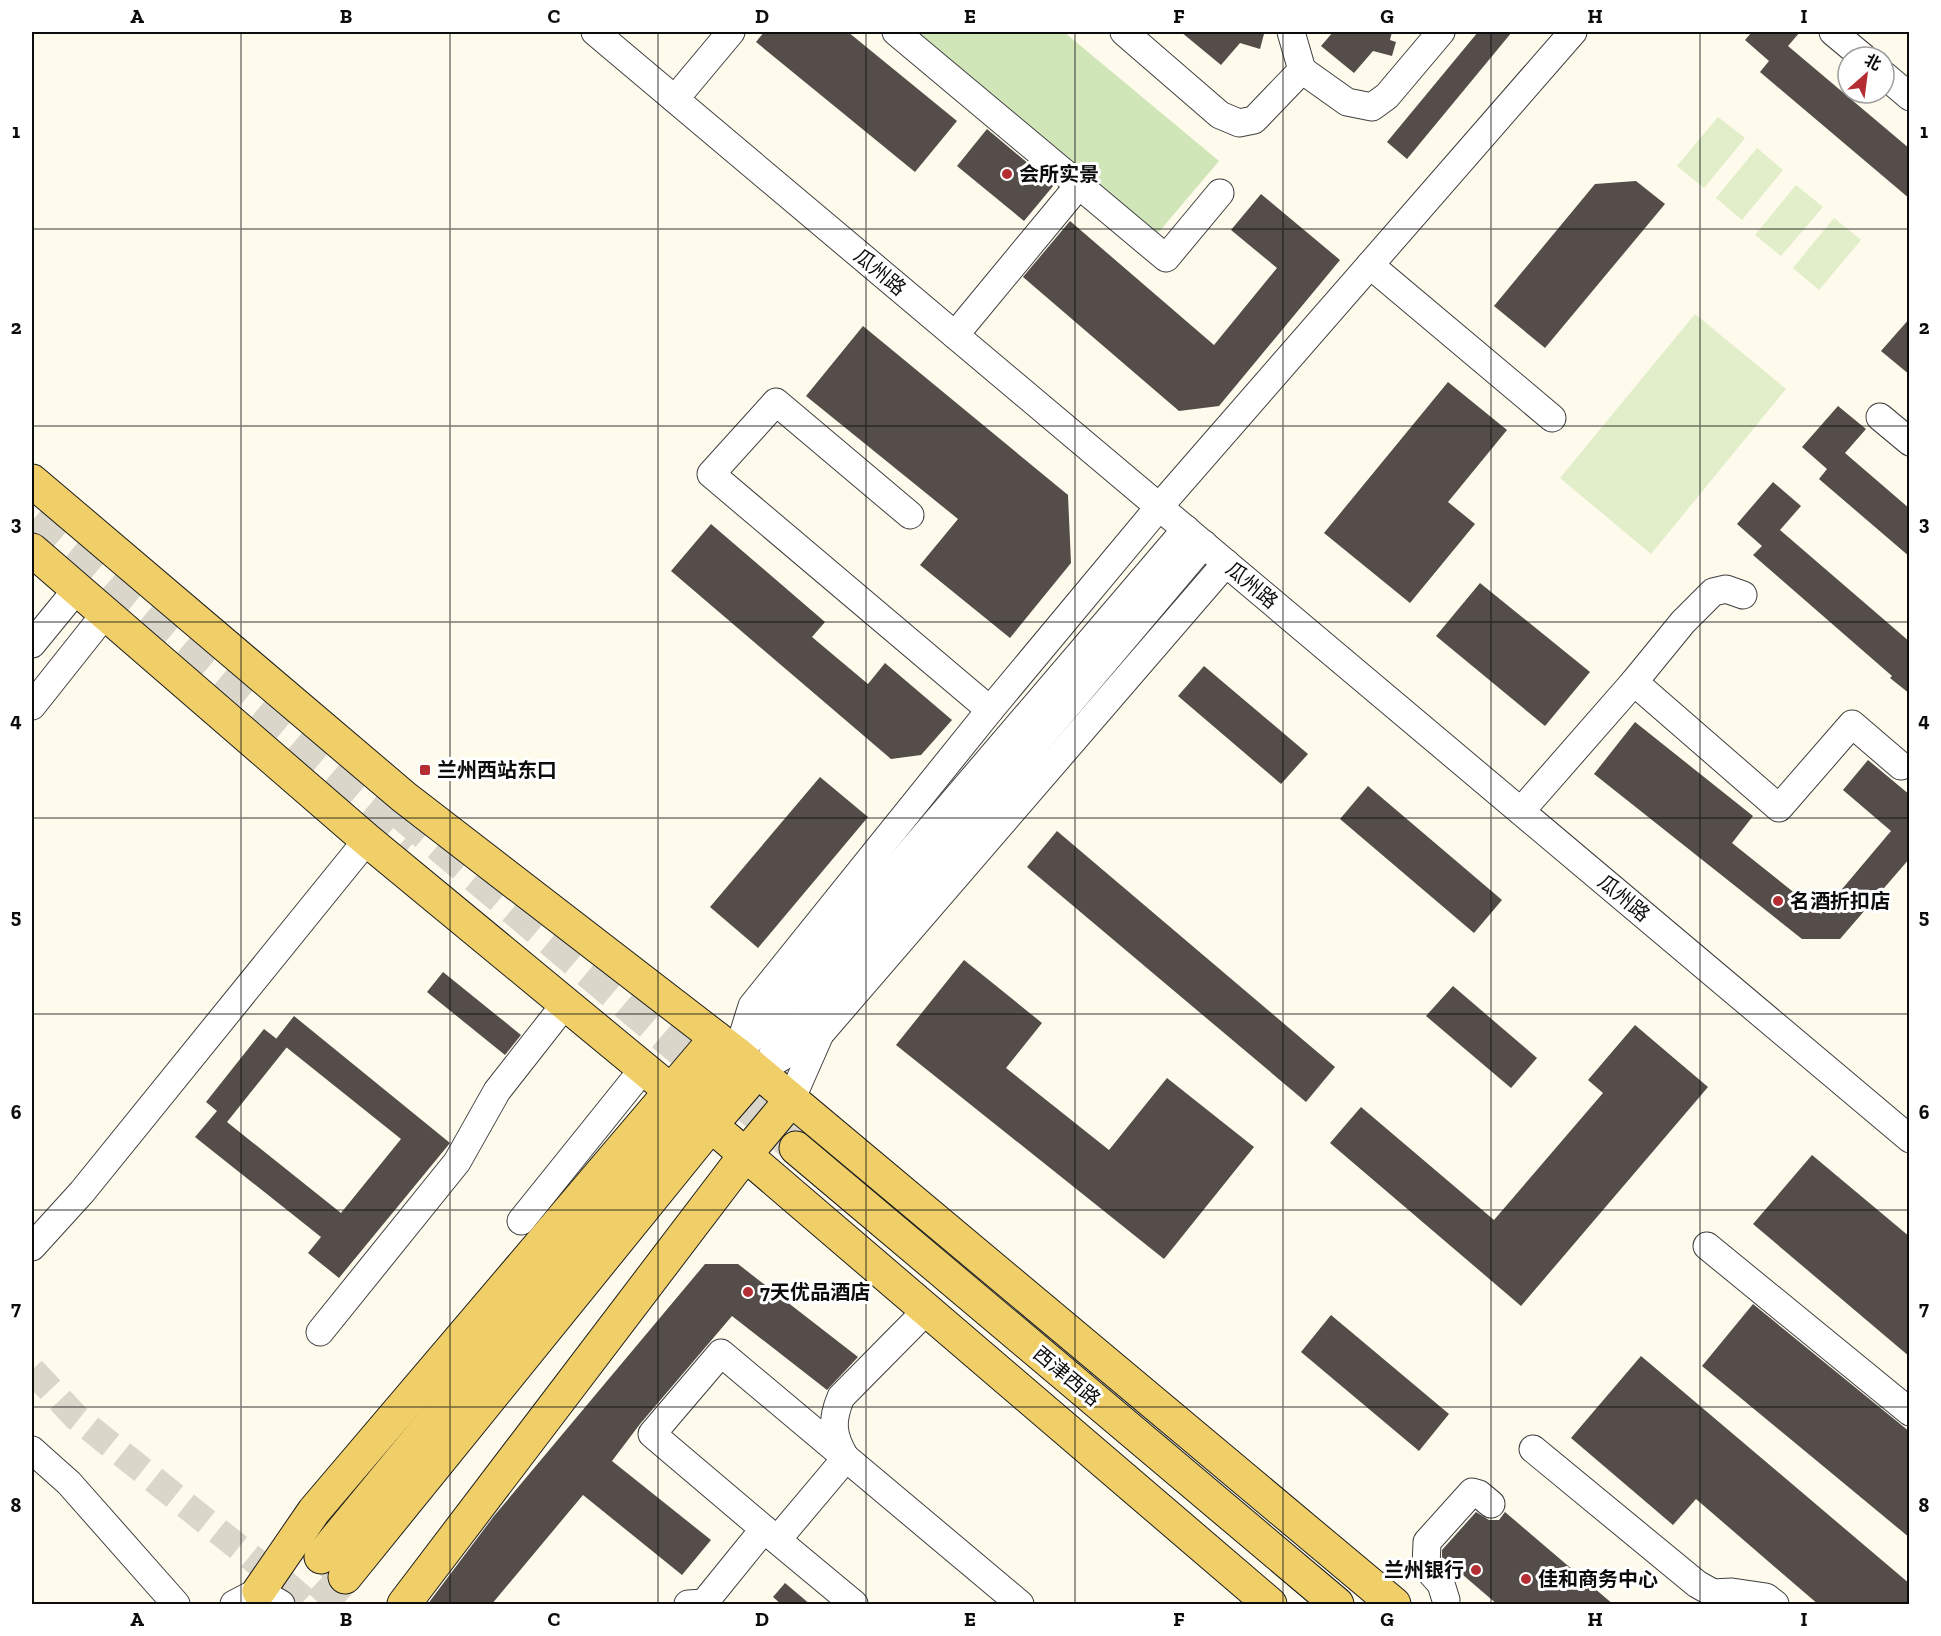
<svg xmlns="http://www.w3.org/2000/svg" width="1941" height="1636" font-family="'Zilla Slab','Noto Sans SC',serif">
<rect width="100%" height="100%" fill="#fefaec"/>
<path fill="#d0e6b8" d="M918,32H1064L1219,161L1158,233Z"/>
<g fill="#e1eec9">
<path d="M1718,117L1745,138L1704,188L1677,166Z"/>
<path d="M1757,148L1783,170L1742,220L1716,198Z"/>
<path d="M1796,185L1823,207L1781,256L1755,235Z"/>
<path d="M1834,218L1861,240L1819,290L1793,268Z"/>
<path d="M1695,314L1786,389L1651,554L1560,478Z"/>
</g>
<g fill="#544d49">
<path d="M764,32H848L957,121L915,172L756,42Z"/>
<path d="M1181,32H1256L1264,34L1260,49L1240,43L1221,65Z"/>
<path d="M1333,32H1392L1390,40L1396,42L1392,56L1373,51L1354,73L1321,46Z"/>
<path d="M1478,32H1512L1407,159L1387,142Z"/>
<path d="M1752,32H1800L1788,46L1910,149V199L1760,72L1769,61L1745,40Z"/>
<path d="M987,129L1054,185L1024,221L957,166Z"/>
<path d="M1636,181L1665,204L1545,348L1494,306L1595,184Z"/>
<path d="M1261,194L1340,260L1219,406L1179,411L1023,277L1070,221L1214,345L1277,268L1231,230Z"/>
<path d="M1910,318V375L1881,351Z"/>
<path d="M863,326L1068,495L1071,563L1010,638L920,565L958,519L806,396Z"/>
<path d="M1448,382L1507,430L1448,502L1475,524L1410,603L1324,533Z"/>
<path d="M1838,406L1866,429L1845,453L1910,509V557L1819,479L1827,469L1802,447Z"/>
<path d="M1773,482L1801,506L1780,530L1910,642V694L1890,678L1892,676L1753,555L1762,546L1737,524Z"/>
<path d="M711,524L825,622L812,637L868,684L885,663L952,720L921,755L891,759L671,571Z"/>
<path d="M1480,583L1590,672L1545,726L1436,636Z"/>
<path d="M1204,666L1308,754L1281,784L1178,696Z"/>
<path d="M1635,722L1753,816L1732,843L1821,914L1891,831L1843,790L1868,760L1910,795V858L1840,939H1802L1594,774Z"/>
<path d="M820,777L868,817L758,948L710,907Z"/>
<path d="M1368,786L1502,900L1474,933L1340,819Z"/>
<path d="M1057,831L1335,1067L1306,1102L1027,867Z"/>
<path d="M964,960L1042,1023L1006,1068L1109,1150L1167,1078L1254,1147L1164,1259L896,1045Z"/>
<path d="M443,972L521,1035L505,1055L427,992Z"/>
<path d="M1453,986L1537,1058L1511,1088L1426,1016Z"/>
<path d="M294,1016L450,1143L339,1278L308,1253L321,1237L195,1137L217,1111L206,1102L264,1029L287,1047L227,1122L341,1213L401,1139L276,1039Z"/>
<path d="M1635,1025L1708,1087L1521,1306L1330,1143L1361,1107L1494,1220L1603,1093L1588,1080Z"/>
<path d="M1812,1155L1910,1237V1357L1753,1224Z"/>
<path d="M705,1264H738L858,1357L827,1390L732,1316L640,1424L612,1461L711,1540L682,1575L583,1495L491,1605H427L494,1516Z"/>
<path d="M1753,1304L1910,1432V1538L1702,1366Z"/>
<path d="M1331,1315L1449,1414L1419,1451L1301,1352Z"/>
<path d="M1641,1356L1910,1584V1605H1819L1696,1499L1673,1525L1571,1438Z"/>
<path d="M1476,1512L1489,1520H1499L1505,1512L1614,1605H1498L1442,1557V1550Z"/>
<path d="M785,1583L811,1605H782L773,1597Z"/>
</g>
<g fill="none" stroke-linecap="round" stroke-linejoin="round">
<path stroke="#dad6ca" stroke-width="27" stroke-dasharray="27 14" stroke-linecap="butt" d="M32,1370L76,1417L309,1604"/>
<g stroke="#dad6ca" stroke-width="33" stroke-dasharray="33 16" stroke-linecap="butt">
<path d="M32,521L413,843"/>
<path d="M401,813L792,1144"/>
<path d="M279,1604L321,1557"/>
<path d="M320,1604L345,1577"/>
</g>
<g stroke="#3f3f3f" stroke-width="29">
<g id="minor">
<path d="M595,32L1910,1139"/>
<path d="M896,32L1166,258L1220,193"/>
<path d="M1124,32L1220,115L1239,123L1254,120L1302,70L1347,102L1372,107L1387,96L1441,32"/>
<path d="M1291,32L1302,70"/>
<path d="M1833,32L1863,57"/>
<path d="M1884,75L1910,97"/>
<path d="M675,99L731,32"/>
<path d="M1370,265L1552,418"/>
<path d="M955,335L1079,185"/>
<path d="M1880,417L1910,442"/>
<path d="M910,515L776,402L711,474L990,710"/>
<path d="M32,644L77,589"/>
<path d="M1634,682L1779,808L1852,724L1901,766"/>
<path d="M32,706L105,614"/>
<path d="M1521,811L1634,682L1683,622L1713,592L1726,589L1743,595"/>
<path d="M744,1047L1186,529"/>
<path d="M737,1054L752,1006L990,710L1159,507L1573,32"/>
<path d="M772,1055L1204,544"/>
<path d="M757,1072L820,1034L1226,563"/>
<path d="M791,1100L820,1034"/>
<path d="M521,1221L644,1068"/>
<path d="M1707,1246L1910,1412"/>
<path d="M32,1247L82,1192L367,840"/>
<path d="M320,1332L457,1162L497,1091L566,1003"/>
<path d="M1533,1449L1697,1584L1713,1593L1732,1592L1766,1597L1775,1604"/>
<path d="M32,1450L69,1483L176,1604"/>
<path d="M845,1457C832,1435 831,1421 841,1397L927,1310"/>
<path d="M846,1458L777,1540L854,1604"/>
<path d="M777,1540L652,1434L721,1353L1020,1604"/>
<path d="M1446,1600L1441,1584L1426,1567L1427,1542L1472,1492L1479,1494L1491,1504"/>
<path d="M234,1604L259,1591L281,1604"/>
<path d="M688,1604L704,1603L764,1529"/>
</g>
</g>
<g stroke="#1d1d1d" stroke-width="35">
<g id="major">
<path d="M32,481L404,797L737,1054L1394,1604"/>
<path d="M32,550L367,840L671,1091L1270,1604"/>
<path d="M796,1148L1337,1604"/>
<path d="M321,1557L691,1108L737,1054"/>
<path d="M345,1577L711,1125L757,1072"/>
<path d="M259,1591L314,1511L716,1038"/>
<path d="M404,1604L746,1154L791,1100"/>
</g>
</g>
<use href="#minor" stroke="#fff" stroke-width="27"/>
<use href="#major" stroke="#f0cf69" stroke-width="33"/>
</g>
<path fill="none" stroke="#0c0c0c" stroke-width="1.5" stroke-opacity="0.55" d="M241,32V1604M450,32V1604M658,32V1604M866,32V1604M1075,32V1604M1283,32V1604M1491,32V1604M1700,32V1604M32,229H1910M32,426H1910M32,622H1910M32,818H1910M32,1014H1910M32,1210H1910M32,1407H1910"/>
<g fill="#b32d33" stroke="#fff" stroke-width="2">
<circle cx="1007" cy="174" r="6"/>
<rect x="419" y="764" width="12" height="12" rx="3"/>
<circle cx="1778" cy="901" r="6"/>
<circle cx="748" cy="1292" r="6"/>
<circle cx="1476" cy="1570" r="6"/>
<circle cx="1526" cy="1579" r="6"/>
</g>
<g text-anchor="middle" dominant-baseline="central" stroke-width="6" stroke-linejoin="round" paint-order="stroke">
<g font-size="20" font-weight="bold" fill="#0c0c0c" stroke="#fff" text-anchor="start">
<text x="1019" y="174">会所实景</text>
<text x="437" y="770">兰州西站东口</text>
<text x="1790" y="901">名酒折扣店</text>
<text x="760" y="1292">7天优品酒店</text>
<text x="1464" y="1570" text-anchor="end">兰州银行</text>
<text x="1538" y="1579">佳和商务中心</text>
</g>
<g font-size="20" fill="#0c0c0c" stroke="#fff">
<text transform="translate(880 272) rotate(40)">瓜州路</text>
<text transform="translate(1252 585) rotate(40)">瓜州路</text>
<text transform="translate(1624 898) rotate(40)">瓜州路</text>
<text transform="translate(1067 1376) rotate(40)">西津西路</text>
</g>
</g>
<rect width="1941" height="1636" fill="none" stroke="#ffffff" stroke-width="66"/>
<g transform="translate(1866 75) rotate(28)"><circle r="28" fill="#ffffff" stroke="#9e9e9e" stroke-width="1.5"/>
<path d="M0-4.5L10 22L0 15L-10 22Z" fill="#b32d33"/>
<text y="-9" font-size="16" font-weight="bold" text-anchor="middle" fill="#0c0c0c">北</text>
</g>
<rect x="33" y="33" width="1875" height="1570" fill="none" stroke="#0c0c0c" stroke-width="2"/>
<g font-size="20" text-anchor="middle" font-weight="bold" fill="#0c0c0c">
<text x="137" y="23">A</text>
<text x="346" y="23">B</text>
<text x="554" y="23">C</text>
<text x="762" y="23">D</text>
<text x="970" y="23">E</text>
<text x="1179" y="23">F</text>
<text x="1387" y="23">G</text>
<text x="1595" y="23">H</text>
<text x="1804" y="23">I</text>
<text x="16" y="138">1</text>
<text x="1924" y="138">1</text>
<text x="16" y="334">2</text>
<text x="1924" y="334">2</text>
<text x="16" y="530">3</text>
<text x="1924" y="530">3</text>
<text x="16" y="727">4</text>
<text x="1924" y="727">4</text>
<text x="16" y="923">5</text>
<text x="1924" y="923">5</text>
<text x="16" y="1119">6</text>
<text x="1924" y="1119">6</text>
<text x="16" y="1315">7</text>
<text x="1924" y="1315">7</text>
<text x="16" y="1512">8</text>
<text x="1924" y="1512">8</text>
<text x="137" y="1626">A</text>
<text x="346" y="1626">B</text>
<text x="554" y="1626">C</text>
<text x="762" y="1626">D</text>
<text x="970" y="1626">E</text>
<text x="1179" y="1626">F</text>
<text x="1387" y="1626">G</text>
<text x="1595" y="1626">H</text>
<text x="1804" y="1626">I</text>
</g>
</svg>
